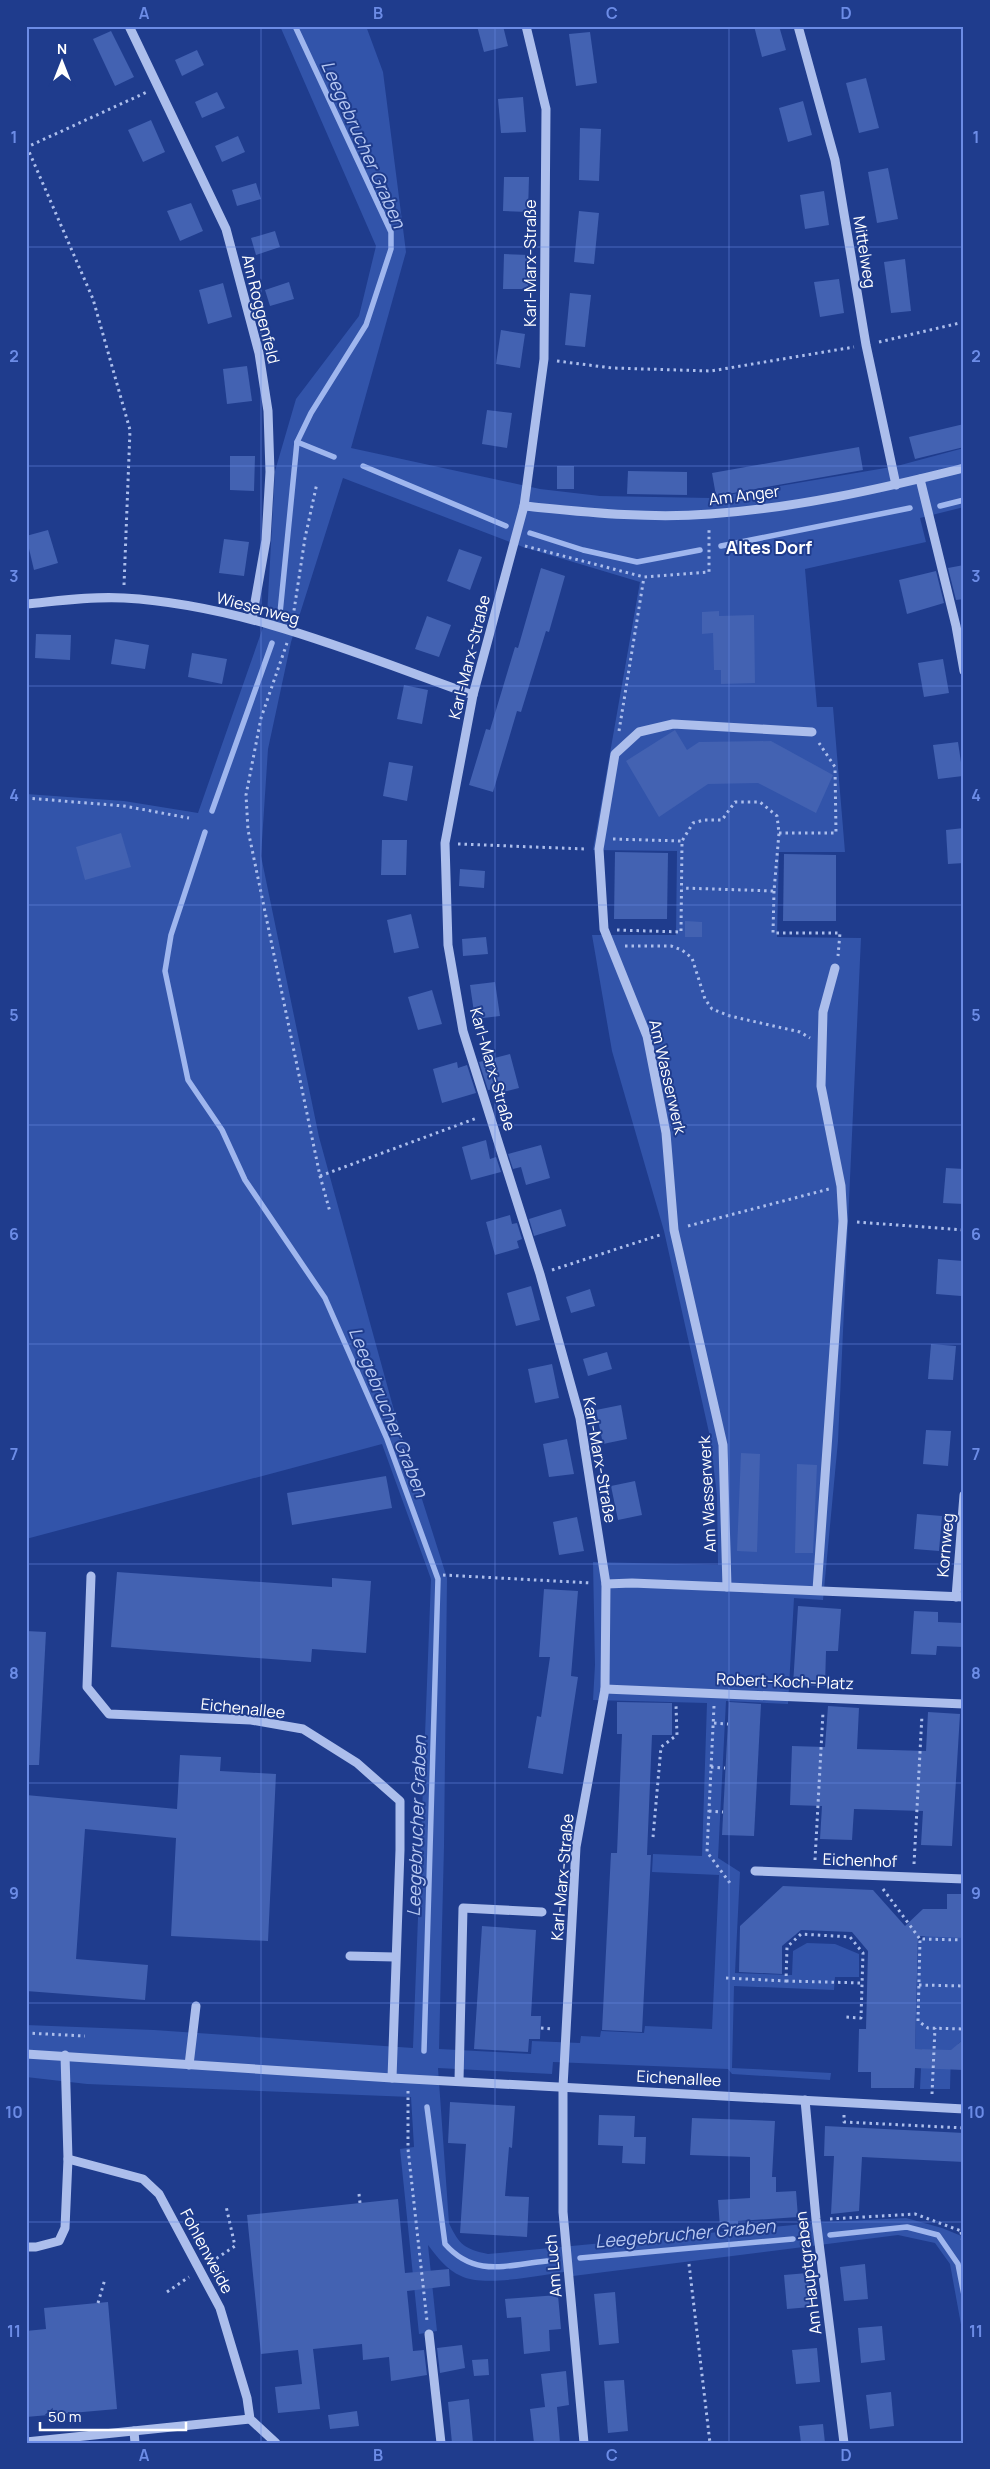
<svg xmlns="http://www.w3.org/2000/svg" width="990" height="2469" font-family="Manrope,sans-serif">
<rect width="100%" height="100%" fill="#1f3c8d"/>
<g fill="#3254aa" fill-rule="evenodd">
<path d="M280,26H366L383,72L406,252L351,448L540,489L600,496L710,498L897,466L964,448V507L920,518L926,542L805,569L817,707H833L845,852H779L777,937L861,938L838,1441L823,1600L794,1598L788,1704L726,1701L718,1858L740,1872L735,1973L792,1975L793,1951L807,1943L835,1944L859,1954V1977H835L834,1990L734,1986L732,2068L831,2073L830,2080L732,2074L728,2069L553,2062L552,2074L438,2068L449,2223C459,2245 465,2249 488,2254L825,2222L906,2218L942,2228L964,2237V2341L950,2264L935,2243L898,2235L573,2276L572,2271C544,2274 485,2288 461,2276C447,2270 437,2257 428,2245L437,2331L419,2334L400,2149L414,2147L411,2097L87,2084L26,2077V2025L154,2030L413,2048L431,1579L382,1444L26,1539V794L124,801L198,813L267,616L275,471L296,399L359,316L376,246ZM343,478L523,547L640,582L593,850L677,851L676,935H592L612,1051L664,1231L710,1437L717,1496L718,1565L593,1562L595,1665L593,1700L707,1703L702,1856L653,1854L652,1872L719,1875L712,2029L645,2026L644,2033L601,2031L600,2037L581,2036L580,2043L532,2041L531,2054L439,2049L444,1846L447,1578L395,1414L319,1137L261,856L268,749L291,642Z"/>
<path d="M933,1930L964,1938V2039L958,2044L957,2050L951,2051L950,2089H920L922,2049H915L918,1942Z"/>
</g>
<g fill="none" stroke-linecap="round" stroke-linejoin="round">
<g stroke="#9fb6ee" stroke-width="5.5">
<path d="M297,442L334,457"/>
<path d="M363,466L506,526"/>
<path d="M940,506L964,500"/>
<path d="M530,533L583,550L637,562L700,550"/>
<path d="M721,546L910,508"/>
<path d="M280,613L297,442L311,413L366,325L391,249V232L295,26"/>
<path d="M212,811L272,643"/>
<path d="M205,832L171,935L165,971L188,1080L222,1130L245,1180L325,1298L387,1439L438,1579L424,2051"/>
<path d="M427,2107L445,2244C475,2278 506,2265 547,2261"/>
<path d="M830,2235L907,2227L938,2235L958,2264L964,2295"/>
<path d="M580,2258L793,2239"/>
</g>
</g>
<g fill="#4362b2">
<path d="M477,26H503L508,46L484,52Z"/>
<path d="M754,26H779L786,50L762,57Z"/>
<path d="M111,31L134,77L115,86L93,39Z"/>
<path d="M590,32L597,83L576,86L569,34Z"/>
<path d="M197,50L204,65L182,76L175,60Z"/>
<path d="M866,78L879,128L859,133L846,83Z"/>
<path d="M217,92L225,108L202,118L195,102Z"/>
<path d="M523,97L526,132L501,133L498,99Z"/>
<path d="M803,101L812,135L788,142L779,108Z"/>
<path d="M151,120L165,152L143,162L128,130Z"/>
<path d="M580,128L601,129L599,181L579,180Z"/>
<path d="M238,136L245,152L222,162L215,146Z"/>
<path d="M888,168L898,219L877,223L868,172Z"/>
<path d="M504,177H529L528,212L503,211Z"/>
<path d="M256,183L261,199L237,206L232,190Z"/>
<path d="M824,191L829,225L805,229L800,195Z"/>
<path d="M191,203L203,231L180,241L167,211Z"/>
<path d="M579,211L599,213L594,264L574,262Z"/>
<path d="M275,231L280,247L256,255L251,238Z"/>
<path d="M504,254L529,255L528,289H503Z"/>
<path d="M905,259L911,311L891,313L884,262Z"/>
<path d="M839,279L844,313L820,317L814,282Z"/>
<path d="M289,282L294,299L270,306L265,290Z"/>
<path d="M223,283L232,317L208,324L199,290Z"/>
<path d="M570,293L591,295L585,347L565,345Z"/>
<path d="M501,330L525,334L520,368L496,364Z"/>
<path d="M247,366L252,401L227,404L223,369Z"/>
<path d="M487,410L512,413L507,448L482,444Z"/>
<path d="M964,424V447L915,459L909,437Z"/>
<path d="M859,447L863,470L716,496L712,473Z"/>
<path d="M230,456H255L254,491L230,490Z"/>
<rect x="557" y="466" width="17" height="23"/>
<path d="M628,471L687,472V495L627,494Z"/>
<path d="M48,530L58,563L34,570L26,536Z"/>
<path d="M224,539L249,542L244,576L219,573Z"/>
<path d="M459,549L482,557L470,590L447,581Z"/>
<path d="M964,565V599L956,600L948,568Z"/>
<path d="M541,568L565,576L549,632L546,631L521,712L517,711L493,792L469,785L486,729L490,730L515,647L518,648Z"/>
<path d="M936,571L944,603L907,614L899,580Z"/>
<path d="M719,611V616L754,615L755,683L721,684V670H714L713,633L702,634V612Z"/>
<path d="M427,616L451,625L439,657L415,649Z"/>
<path d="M36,634L71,635L70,660L35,658Z"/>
<path d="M115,639L149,645L145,669L111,664Z"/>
<path d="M192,653L227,659L222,684L188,677Z"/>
<path d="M943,659L949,693L924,697L918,663Z"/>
<path d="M404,685L428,690L422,724L397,719Z"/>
<path d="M675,730L687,750L699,742L771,741L833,775L816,813L758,783L708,784L659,817L626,761Z"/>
<path d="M958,742L963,776L938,779L933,745Z"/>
<path d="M389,762L413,766L407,801L383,796Z"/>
<path d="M964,828V863L948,864L946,830Z"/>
<path d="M121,833L131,867L85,880L76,847Z"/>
<path d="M382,840H407L406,875H381Z"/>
<path d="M615,852L668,853L667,919H614Z"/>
<path d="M784,854L836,855V921H783Z"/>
<path d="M460,869L485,871L484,888L459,886Z"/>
<path d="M411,914L419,948L394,953L387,920Z"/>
<path d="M685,921L702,922V937H685Z"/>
<path d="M486,937L488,954L463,956L462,939Z"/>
<path d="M495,982L500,1016L475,1019L470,985Z"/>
<path d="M432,990L442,1024L418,1030L408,997Z"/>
<path d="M510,1054L519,1088L495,1094L494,1089L488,1090L479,1062Z"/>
<path d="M457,1062L458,1068L467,1065L476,1093L442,1103L433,1069Z"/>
<path d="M486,1140L490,1159L496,1157L501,1172L471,1180L462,1147Z"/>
<path d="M541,1145L550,1178L526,1185L521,1167L513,1169L508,1154Z"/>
<path d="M946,1168L964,1169V1204L943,1203Z"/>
<path d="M561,1209L566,1226L534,1236L529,1219Z"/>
<path d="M510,1215L512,1224L517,1223L522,1239L517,1241L519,1248L495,1255L486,1222Z"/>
<path d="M938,1259L963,1261L961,1296L936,1294Z"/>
<path d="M531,1286L540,1320L516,1326L507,1293Z"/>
<path d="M590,1289L595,1306L571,1313L566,1297Z"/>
<path d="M931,1344L956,1346L953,1380L928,1379Z"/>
<path d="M607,1352L612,1369L588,1376L583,1359Z"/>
<path d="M552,1364L559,1398L535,1403L528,1369Z"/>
<path d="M621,1405L627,1439L603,1444L596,1410Z"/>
<path d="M926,1430L951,1431L948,1466L923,1464Z"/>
<path d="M567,1439L574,1474L549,1477L543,1444Z"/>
<path d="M741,1453L760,1454L757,1552L737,1551Z"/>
<path d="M797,1464L817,1465L813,1553H795Z"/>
<path d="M386,1476L392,1508L292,1525L287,1493Z"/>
<path d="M635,1481L642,1515L618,1520L611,1486Z"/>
<path d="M917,1514L942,1516L939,1551L914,1549Z"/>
<path d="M577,1517L584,1551L559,1555L553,1522Z"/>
<path d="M117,1572L332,1587V1578L371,1581L366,1653L312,1649L311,1662L111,1647Z"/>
<path d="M544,1589L578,1591L571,1676L578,1677L563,1774L528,1768L537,1716L541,1717L550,1657H539Z"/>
<path d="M798,1606L841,1609L838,1651H826L825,1686L793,1685Z"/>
<path d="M914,1611L938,1612V1622L964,1623V1647L937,1646L936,1655L911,1654Z"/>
<path d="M26,1631L46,1632L39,1765H26Z"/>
<path d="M617,1702L672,1703V1735H652L647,1855H651L642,2032L602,2030L611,1853H617L622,1734H617Z"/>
<path d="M729,1702L761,1704L754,1836L722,1835Z"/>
<path d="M828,1706L859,1708L857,1749L926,1751L928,1712L960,1714L952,1846L921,1845L923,1811L854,1809L852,1840L820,1839L822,1806L790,1805L792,1746L825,1747Z"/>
<path d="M180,1755L221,1757L220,1771L276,1774L268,1941L171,1936L176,1838L85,1829L76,1959L148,1965L145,2000L26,1991V1795L177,1809Z"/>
<path d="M783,1886L873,1890L905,1926L923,1909H947V1894H964V1938L918,1936L915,2049L951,2050L964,2039V2070L915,2068L914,2088H871V2072H858L859,2029H866L868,1951L852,1932L801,1930L782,1946V1974L739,1972L740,1926Z"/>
<path d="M482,1926L536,1930L531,2016H541L540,2039H529L528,2052L474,2049Z"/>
<path d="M450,2102L515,2106L512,2148L509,2147L505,2196L529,2197L527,2237L460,2233L466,2144L448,2143Z"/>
<path d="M599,2115L635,2116L634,2137H646L645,2164L622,2163L623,2146L598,2145Z"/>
<path d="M692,2118L775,2121L772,2177H776V2192L796,2191L798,2217L738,2221V2227L720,2228L718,2200L750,2198V2157L690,2155Z"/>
<path d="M825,2126L964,2133V2162L862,2157L859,2211L831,2214L834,2156H824Z"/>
<path d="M398,2199L405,2273L449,2269L450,2286L407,2291L413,2351L424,2350L427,2375L391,2381L389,2357L363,2360L362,2344L313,2349L320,2409L278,2413L275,2387L302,2384L298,2350L261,2354L247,2215Z"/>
<path d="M865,2264L868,2299L844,2301L840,2267Z"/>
<path d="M808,2273L811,2307L787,2309L784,2275Z"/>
<path d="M615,2292L619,2343L599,2345L594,2294Z"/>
<path d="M558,2295L561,2329L549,2330L550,2351L524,2354L521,2317L507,2318L505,2299Z"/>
<path d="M108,2302L117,2409L26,2417V2331L46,2329L44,2308Z"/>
<path d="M882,2326L885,2360L861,2363L858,2328Z"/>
<path d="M462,2345L465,2368L440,2373L437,2348Z"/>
<path d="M817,2348L820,2382L796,2384L792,2350Z"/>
<path d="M488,2359L489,2375L474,2376L472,2360Z"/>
<path d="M566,2371L569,2405L557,2407L560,2443H534L530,2409L545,2407L541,2374Z"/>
<path d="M624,2380L628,2431L608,2433L604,2381Z"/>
<path d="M891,2392L894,2426L870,2429L866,2395Z"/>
<path d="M469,2399L473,2443H452L448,2402Z"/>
<path d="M357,2411L359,2426L330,2429L328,2415Z"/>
<path d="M823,2424L825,2443H801L799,2426Z"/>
</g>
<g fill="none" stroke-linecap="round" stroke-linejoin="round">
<g stroke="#acbeec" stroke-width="3" stroke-dasharray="2.5 4" stroke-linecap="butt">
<path d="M879,342L964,322"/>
<path d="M557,361L612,368L711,371L854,347"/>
<path d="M525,546L644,577L709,572V528"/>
<path d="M124,585L130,430L93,299L27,147L147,92"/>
<path d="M293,617L305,538L317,483"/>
<path d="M287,643L261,718L246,795L248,830L320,1176L330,1212"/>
<path d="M619,731L644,577"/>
<path d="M26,798L124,806L189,818"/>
<path d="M779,833H836L835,767L819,743"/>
<path d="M613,839L682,841"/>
<path d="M458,844L586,849"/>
<path d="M774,891L773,933H840L838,956"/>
<path d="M617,930L681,932L682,841L693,823L704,820H722L735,802H760L777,816L779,833L774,891L682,888"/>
<path d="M625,946H671L682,950L692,958L705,999L712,1009L730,1016L800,1032L810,1038"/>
<path d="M320,1176L477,1118"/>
<path d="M857,1222L964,1230"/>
<path d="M688,1226L829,1189"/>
<path d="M552,1270L663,1234"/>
<path d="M443,1575L592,1583"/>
<path d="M714,1706L707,1852L730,1883"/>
<path d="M714,1723L728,1724"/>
<path d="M711,1767L725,1768"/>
<path d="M709,1811L723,1812"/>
<path d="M653,1837L661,1747L677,1735L676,1705"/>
<path d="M815,1860L823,1712"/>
<path d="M914,1864L922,1715"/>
<path d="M883,1889L920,1939"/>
<path d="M964,1940L920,1939L918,2021L928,2028L964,2029"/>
<path d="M726,1978L786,1981L787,1947L801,1934L850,1937L863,1953L861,2018L846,2017"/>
<path d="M786,1981L862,1983"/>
<path d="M919,1985L964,1986"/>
<path d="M541,2028L552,2029"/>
<path d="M26,2033L85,2036"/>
<path d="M408,2091V2149L427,2321"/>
<path d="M932,2094L935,2028"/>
<path d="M844,2115V2122L964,2128"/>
<path d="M359,2194L360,2203"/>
<path d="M830,2219L915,2214L964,2232"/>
<path d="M961,2232L964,2248"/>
<path d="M211,2262L235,2246L226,2206"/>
<path d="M689,2264L710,2443"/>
<path d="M167,2292L189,2277"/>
<path d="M98,2303L105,2279"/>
</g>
<g stroke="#acbeec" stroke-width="9">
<path d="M129,26L226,229L259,353L268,411L270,472L266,540L252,619"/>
<path d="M526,26L546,109L544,359L524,506L473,695L445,843L448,945L463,1031L540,1274L580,1418L606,1584L605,1689L576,1847L563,2087V2212L584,2443"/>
<path d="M798,26L835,160L866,345L896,485"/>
<path d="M920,479L956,626L964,671"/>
<path d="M524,506C586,512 648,519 710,514C796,508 880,489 964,468"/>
<path d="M26,604C58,601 92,596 124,598C245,605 360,655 473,695"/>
<path d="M91,1576L87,1687L109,1714L251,1720L303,1729L357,1763L400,1801V1850L392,2078"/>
<path d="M606,1584L632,1583L964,1597"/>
<path d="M727,1587L723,1445L674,1230L666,1133L647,1036L604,929L599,849L615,754L639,732L673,724L812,732"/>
<path d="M817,1590L843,1221L841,1186L821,1086L823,1012L835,968"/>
<path d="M956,1597L964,1495"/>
<path d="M605,1689L964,1704"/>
<path d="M755,1871L964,1879"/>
<path d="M350,1956L395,1957"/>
<path d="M26,2054L392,2078L964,2109"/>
<path d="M189,2065L196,2006"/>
<path d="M459,2081L463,1908L542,1912"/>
<path d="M805,2100L816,2219L844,2443"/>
<path d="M68,2159L143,2179L159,2194L220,2308L247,2398L250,2419L276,2443"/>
<path d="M26,2247H36L59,2241L65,2228L68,2159L65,2055"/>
<path d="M429,2334L441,2443"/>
<path d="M134,2431L135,2443"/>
<path d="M26,2442L250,2419"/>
</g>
</g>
<path fill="none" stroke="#6c8ce6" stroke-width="1" stroke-opacity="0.55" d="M261,26V2443M495,26V2443M729,26V2443M26,247H964M26,466H964M26,686H964M26,905H964M26,1125H964M26,1344H964M26,1564H964M26,1783H964M26,2003H964M26,2222H964"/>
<g text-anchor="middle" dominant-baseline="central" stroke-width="4" stroke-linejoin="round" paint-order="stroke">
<g font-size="16" fill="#fff" stroke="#1f3c8d">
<text transform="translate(865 252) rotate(81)">Mittelweg</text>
<text transform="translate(530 263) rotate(-90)">Karl-Marx-Straße</text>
<text transform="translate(261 309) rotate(76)">Am Roggenfeld</text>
<text transform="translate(744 495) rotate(-7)">Am Anger</text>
<text transform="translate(258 608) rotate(15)">Wiesenweg</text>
<text transform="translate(469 657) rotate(-76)">Karl-Marx-Straße</text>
<text transform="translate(493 1069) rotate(74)">Karl-Marx-Straße</text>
<text transform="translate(668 1077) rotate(77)">Am Wasserwerk</text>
<text transform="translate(600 1460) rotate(80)">Karl-Marx-Straße</text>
<text transform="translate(707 1494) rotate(-93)">Am Wasserwerk</text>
<text transform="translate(945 1545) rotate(-85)">Kornweg</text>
<text transform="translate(785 1681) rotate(2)">Robert-Koch-Platz</text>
<text transform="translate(243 1708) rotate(6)">Eichenallee</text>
<text transform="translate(860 1860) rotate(2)">Eichenhof</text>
<text transform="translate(562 1877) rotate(-85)">Karl-Marx-Straße</text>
<text transform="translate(679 2078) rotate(3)">Eichenallee</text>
<text transform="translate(207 2251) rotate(62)">Fohlenweide</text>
<text transform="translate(553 2266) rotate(-95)">Am Luch</text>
<text transform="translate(808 2273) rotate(-97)">Am Hauptgraben</text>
</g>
<g font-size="18" font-style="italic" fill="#b8c9f3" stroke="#1f3c8d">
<text transform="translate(364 144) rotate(66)">Leegebrucher Graben</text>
<text transform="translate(389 1412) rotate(68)">Leegebrucher Graben</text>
<text transform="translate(416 1826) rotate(-88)">Leegebrucher Graben</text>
<text transform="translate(685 2233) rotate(-5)">Leegebrucher Graben</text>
</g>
<g font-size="18" font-weight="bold" fill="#fff" stroke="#1f3c8d">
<text x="769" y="547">Altes Dorf</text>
</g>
</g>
<rect width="990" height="2469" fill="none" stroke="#1f3c8d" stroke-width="55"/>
<g transform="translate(62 62)" stroke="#1f3c8d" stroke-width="4" paint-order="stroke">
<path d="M0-4L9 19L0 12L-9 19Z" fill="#ffffff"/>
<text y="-8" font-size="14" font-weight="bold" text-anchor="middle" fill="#ffffff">N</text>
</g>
<path d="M40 2422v8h146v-8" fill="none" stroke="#ffffff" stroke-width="2.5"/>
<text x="48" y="2422" font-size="15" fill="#ffffff" stroke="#1f3c8d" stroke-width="4" paint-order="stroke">50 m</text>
<rect x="28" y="28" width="934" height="2414" fill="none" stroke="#6c8ce6" stroke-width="2"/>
<g font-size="16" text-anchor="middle" font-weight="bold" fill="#6c8ce6">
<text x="144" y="19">A</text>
<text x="378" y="19">B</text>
<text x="612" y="19">C</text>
<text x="846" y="19">D</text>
<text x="14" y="143">1</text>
<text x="976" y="143">1</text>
<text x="14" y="362">2</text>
<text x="976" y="362">2</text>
<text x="14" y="582">3</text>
<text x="976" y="582">3</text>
<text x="14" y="801">4</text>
<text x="976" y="801">4</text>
<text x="14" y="1021">5</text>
<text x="976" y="1021">5</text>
<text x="14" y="1240">6</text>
<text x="976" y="1240">6</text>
<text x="14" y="1460">7</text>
<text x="976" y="1460">7</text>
<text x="14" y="1679">8</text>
<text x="976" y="1679">8</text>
<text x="14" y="1899">9</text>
<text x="976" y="1899">9</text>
<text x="14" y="2118">10</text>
<text x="976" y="2118">10</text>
<text x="14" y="2337">11</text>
<text x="976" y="2337">11</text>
<text x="144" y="2461">A</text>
<text x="378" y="2461">B</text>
<text x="612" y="2461">C</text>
<text x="846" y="2461">D</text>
</g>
</svg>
